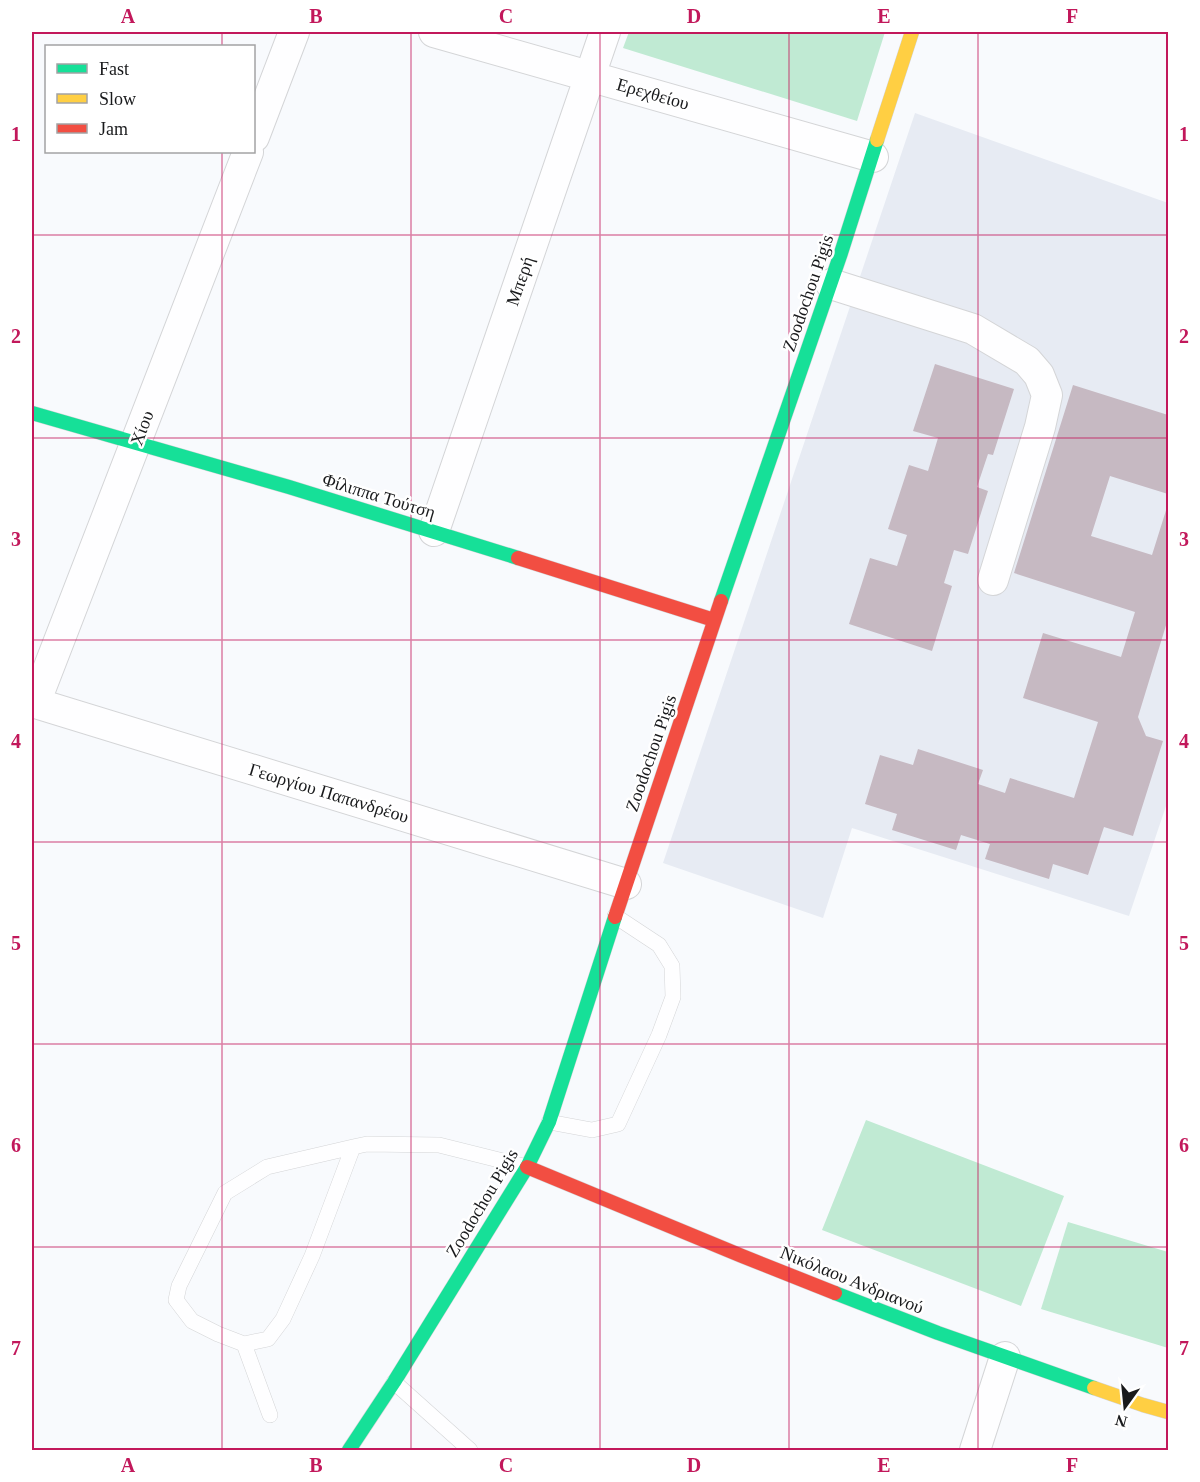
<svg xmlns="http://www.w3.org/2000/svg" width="1200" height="1482" font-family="'Times New Roman',serif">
<rect width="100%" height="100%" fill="#f8fafd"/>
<path fill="#e7ebf3" d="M915,113L1168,203V800L1129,916L852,828L823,918L663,863Z"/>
<g fill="#c0ead3">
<path d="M629,32H885L857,121L623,48Z"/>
<path d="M866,1120L1064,1196L1021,1306L822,1230Z"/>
<path d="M1068,1222L1168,1252V1348L1041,1309Z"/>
</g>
<g fill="#c6b9c2">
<path d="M935,364L1014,389L993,455L988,454L977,487L988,491L968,554L954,550L944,583L952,586L932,651L849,624L870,558L897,566L907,535L888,529L909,465L928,471L938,438L913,431Z"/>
<path d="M1073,385L1168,415V494L1110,476L1091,536L1152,555L1168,504V622H1167L1138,717L1146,736L1163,741L1133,836L1104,827L1088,875L1053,864L1049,879L985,859L990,844L961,835L956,850L892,830L897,814L865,804L880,755L913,765L918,749L983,770L978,784L1005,793L1010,778L1074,798L1098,722L1023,698L1043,633L1121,657L1135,612L1014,573Z"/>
</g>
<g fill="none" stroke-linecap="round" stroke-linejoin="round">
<g stroke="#d4d5d7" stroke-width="16">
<g id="lane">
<path d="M549,1122L592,1130L618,1124L659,1035L673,997L672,966L659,945L615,916"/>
<path d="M353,1147L312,1256L283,1319L268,1339L244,1344L218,1334L192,1321L176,1300L179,1286L225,1193L267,1167L353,1147L367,1144L439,1145L527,1167"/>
<path d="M244,1344L270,1415"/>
<path d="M394,1382L470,1450"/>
</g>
</g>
<g stroke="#d4d5d7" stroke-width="32">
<g id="street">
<path d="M434,32L873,157"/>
<path d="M254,137L294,32"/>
<path d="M831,284L973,329L1027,361L1039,375L1047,395L1040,427L993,580"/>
<path d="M434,531L605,32"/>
<path d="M32,702L626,884"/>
<path d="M35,703L248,152"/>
<path d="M975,1450L1005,1357"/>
</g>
</g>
<g stroke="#d4d5d7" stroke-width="15">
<g id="fast">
<path d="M32,413L289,487L518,558"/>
<path d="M721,601L841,253L877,140"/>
<path d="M835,1293L938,1333L1094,1388"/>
<path d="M349,1450L394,1382L527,1167L549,1122L615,917"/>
</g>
</g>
<g stroke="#d4d5d7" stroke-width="15">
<g id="slow">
<path d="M877,140L912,32"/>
<path d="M1094,1388L1143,1405L1168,1412"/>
</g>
</g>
<g stroke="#d4d5d7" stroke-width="15">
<g id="jam">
<path d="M518,558L714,620"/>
<path d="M615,917L721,601"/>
<path d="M527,1167L742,1256L835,1293"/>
</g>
</g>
<use href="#lane" stroke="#fefeff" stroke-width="15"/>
<use href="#street" stroke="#fefeff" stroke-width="30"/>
<use href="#fast" stroke="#16e098" stroke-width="14"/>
<use href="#slow" stroke="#ffcf43" stroke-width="14"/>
<use href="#jam" stroke="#f24e42" stroke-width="14"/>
</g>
<path fill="none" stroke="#c2185b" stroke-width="1.5" stroke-opacity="0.55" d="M222,32V46M411,32V1450M600,32V1450M789,32V1450M978,32V1450M222,152V1450M32,235H1168M32,438H1168M32,640H1168M32,842H1168M32,1044H1168M32,1247H1168"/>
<g text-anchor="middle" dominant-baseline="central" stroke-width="5" stroke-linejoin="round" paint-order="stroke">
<g font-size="18" fill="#191a1c" stroke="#fff">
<text transform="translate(653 94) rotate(16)">Ερεχθείου</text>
<text transform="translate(520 281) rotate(-71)">Μπερή</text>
<text transform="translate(808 293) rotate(-71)">Zoodochou Pigis</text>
<text transform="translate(142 428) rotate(-69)">Χίου</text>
<text transform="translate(379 496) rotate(17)">Φίλιππα Τούτση</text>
<text transform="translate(651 753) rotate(-71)">Zoodochou Pigis</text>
<text transform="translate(329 793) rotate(17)">Γεωργίου Παπανδρέου</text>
<text transform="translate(482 1203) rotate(-59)">Zoodochou Pigis</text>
<text transform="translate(852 1280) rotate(22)">Νικόλαου Ανδριανού</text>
</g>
</g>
<rect width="1200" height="1482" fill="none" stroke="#ffffff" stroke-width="66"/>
<rect x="45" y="45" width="210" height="108" fill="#ffffff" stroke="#a3a3a4" stroke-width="1.5"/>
<rect x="57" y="64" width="30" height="9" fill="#16e098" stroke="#a3a3a4" stroke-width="1.5"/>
<text x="99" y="75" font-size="18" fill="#191a1c">Fast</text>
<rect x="57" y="94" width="30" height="9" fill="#ffcf43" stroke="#a3a3a4" stroke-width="1.5"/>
<text x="99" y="105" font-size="18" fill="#191a1c">Slow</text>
<rect x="57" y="124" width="30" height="9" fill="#f24e42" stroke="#a3a3a4" stroke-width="1.5"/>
<text x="99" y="135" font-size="18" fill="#191a1c">Jam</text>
<g transform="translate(1125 1407) rotate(195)" stroke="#ffffff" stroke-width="4.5" paint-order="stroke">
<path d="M0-4.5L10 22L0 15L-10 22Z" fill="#191a1c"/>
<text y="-9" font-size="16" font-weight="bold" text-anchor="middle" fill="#191a1c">N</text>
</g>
<rect x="33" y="33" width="1134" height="1416" fill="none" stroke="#c2185b" stroke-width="2"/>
<g font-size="20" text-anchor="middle" font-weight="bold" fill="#c2185b">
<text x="128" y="23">A</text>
<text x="316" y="23">B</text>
<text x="506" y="23">C</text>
<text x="694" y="23">D</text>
<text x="884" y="23">E</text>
<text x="1072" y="23">F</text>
<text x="16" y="141">1</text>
<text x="1184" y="141">1</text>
<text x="16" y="343">2</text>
<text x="1184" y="343">2</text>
<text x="16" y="546">3</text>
<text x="1184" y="546">3</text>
<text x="16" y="748">4</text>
<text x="1184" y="748">4</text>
<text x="16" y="950">5</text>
<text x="1184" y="950">5</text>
<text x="16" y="1152">6</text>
<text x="1184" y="1152">6</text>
<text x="16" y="1355">7</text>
<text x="1184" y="1355">7</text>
<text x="128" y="1472">A</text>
<text x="316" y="1472">B</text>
<text x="506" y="1472">C</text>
<text x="694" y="1472">D</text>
<text x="884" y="1472">E</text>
<text x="1072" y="1472">F</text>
</g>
</svg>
